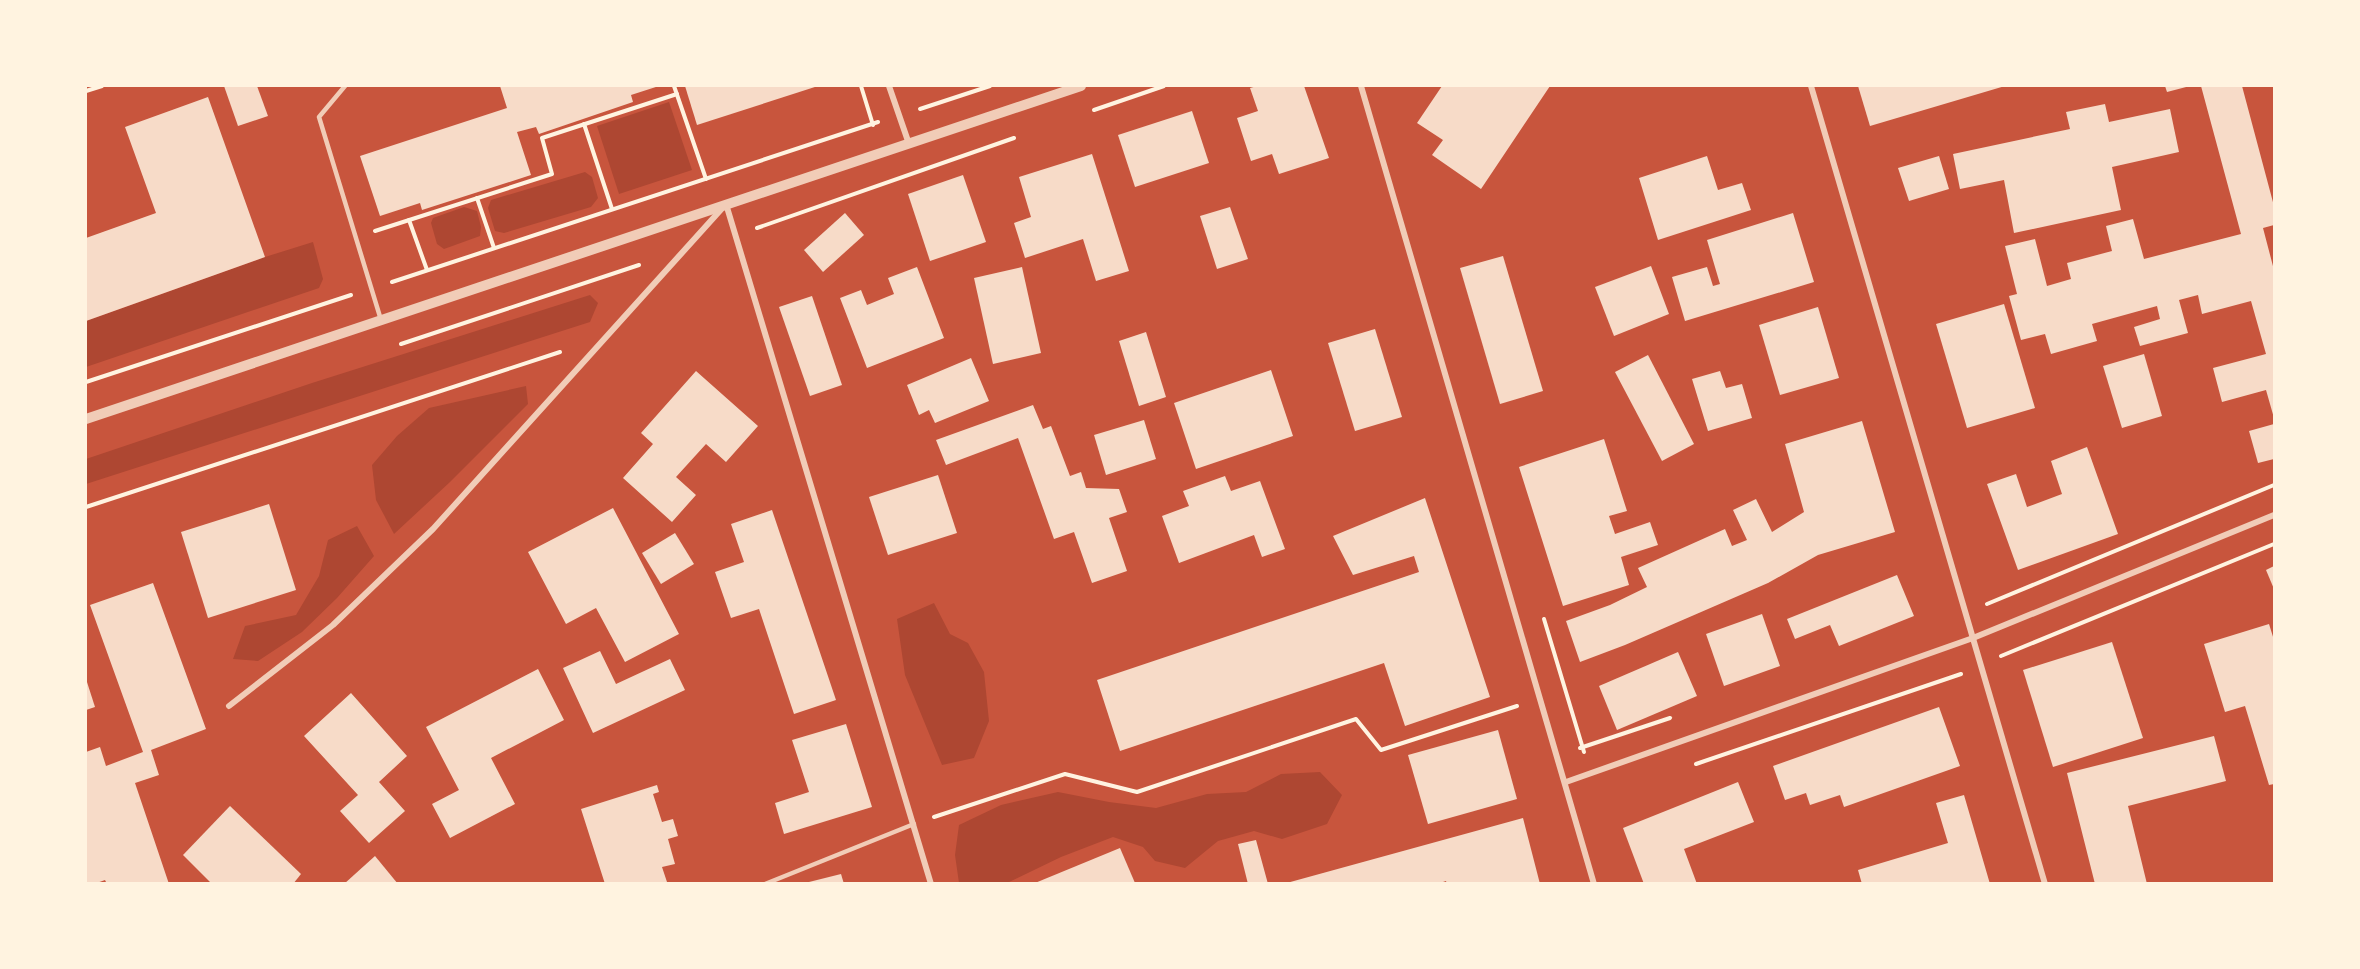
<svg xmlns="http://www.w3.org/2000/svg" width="2360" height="969" font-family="'Work Sans',sans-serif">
<rect width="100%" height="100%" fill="#c8553d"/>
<g fill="#ae4732">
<path d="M669,102L692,170L619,194L597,126Z"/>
<path d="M585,172L592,177L598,198L591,207L504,233L495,231L488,208L491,200Z"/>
<path d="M464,207L477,211L481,227L480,236L444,249L437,244L431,223L433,218Z"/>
<path d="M313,242L323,279L319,288L86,367V321L265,257Z"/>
<path d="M590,295L598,303L590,322L86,484V459L312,383Z"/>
<path d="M526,386L528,404L450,482L394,534L376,500L372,465L397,436L429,408Z"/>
<path d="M357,526L374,556L337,598L302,632L258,661L233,659L245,626L296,615L319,576L328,540Z"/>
<path d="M934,603L950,634L968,643L984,672L989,721L974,758L942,765L905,675L897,619Z"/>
<path d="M1320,772L1342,795L1327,824L1282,839L1254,831L1218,841L1185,868L1155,861L1143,847L1113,837L1061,857L1007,883H959L955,855L959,825L1001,805L1058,792L1109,802L1156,808L1207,794L1246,792L1281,774Z"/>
</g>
<g fill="#f7dbc8">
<path d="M224,86H257L268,116L238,126Z"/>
<path d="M500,86H659L631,95L633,102L539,134L536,127L517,132L531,175L422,210L420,203L380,216L360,156L507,108Z"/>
<path d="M685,86H818L697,125Z"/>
<path d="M1257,86H1304L1329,158L1279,174L1272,154L1251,161L1237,118L1258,111L1250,88Z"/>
<path d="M1442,86H1550L1481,189L1432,155L1443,140L1417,123Z"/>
<path d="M1858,86H2005L1870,126Z"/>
<path d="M2165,86H2190L2167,92Z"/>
<path d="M2201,86H2242L2274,206V225L2263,228L2274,270V418L2266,390L2222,402L2213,368L2266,354L2251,301L2202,314L2198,295L2179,300L2188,333L2140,346L2134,327L2160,319L2157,306L2092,324L2097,341L2051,354L2045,334L2021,340L2009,296L2017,294L2005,246L2035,239L2047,286L2071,279L2067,263L2112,251L2106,226L2133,219L2144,259L2241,234Z"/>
<path d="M208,97L265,257L86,321V238L156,213L125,127Z"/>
<path d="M2105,104L2109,122L2170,109L2179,152L2112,167L2121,210L2014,233L2004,180L1960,189L1953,154L2070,129L2066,112Z"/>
<path d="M1192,111L1209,163L1135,187L1118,135Z"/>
<path d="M1092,154L1129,271L1096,281L1083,239L1025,258L1014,223L1031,217L1019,177Z"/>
<path d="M1707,156L1718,190L1742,183L1751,210L1658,240L1639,178Z"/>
<path d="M1939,156L1949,189L1909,201L1898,168Z"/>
<path d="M963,175L986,242L930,261L908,194Z"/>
<path d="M1230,207L1248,259L1217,269L1200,216Z"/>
<path d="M845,213L864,235L823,272L804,250Z"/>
<path d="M1793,213L1814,282L1685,321L1672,277L1707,267L1713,286L1720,284L1707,240Z"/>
<path d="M1503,256L1543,391L1500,404L1460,268Z"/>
<path d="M1651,266L1669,314L1614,336L1595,287Z"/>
<path d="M917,267L944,338L867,368L840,298L861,290L867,305L894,294L888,278Z"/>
<path d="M1022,267L1041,353L993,364L974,278Z"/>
<path d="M812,296L842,385L810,396L779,307Z"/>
<path d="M2004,304L2035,408L1967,428L1936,324Z"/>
<path d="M1818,307L1839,378L1780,395L1759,325Z"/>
<path d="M1375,329L1402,417L1355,431L1328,343Z"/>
<path d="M1146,332L1166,397L1139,406L1119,341Z"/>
<path d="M2144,354L2162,416L2122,428L2103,366Z"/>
<path d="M1648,355L1694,444L1662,461L1615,372Z"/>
<path d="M971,358L989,401L935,423L929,410L919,415L907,385Z"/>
<path d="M1271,370L1293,436L1196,469L1174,403Z"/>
<path d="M696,371L758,426L726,462L706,444L676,477L696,495L672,522L623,478L653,444L641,433Z"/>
<path d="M1720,371L1726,388L1742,384L1752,418L1708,431L1692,379Z"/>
<path d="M1033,405L1043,429L1051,426L1070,476L1081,472L1086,488L1119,489L1127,512L1109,518L1127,571L1092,583L1074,532L1054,539L1018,438L946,465L936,440Z"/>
<path d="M1144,420L1156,459L1106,475L1094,435Z"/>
<path d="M1862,421L1895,532L1818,555L1768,583L1625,645L1580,662L1566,621L1610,605L1647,587L1638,568L1725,529L1732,546L1747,540L1733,510L1756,499L1772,532L1804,512L1785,444Z"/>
<path d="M2274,424V459L2258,463L2249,431Z"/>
<path d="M1604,439L1627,511L1609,516L1615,534L1650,522L1658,545L1621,557L1629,585L1563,606L1519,467Z"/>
<path d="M2087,447L2118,534L2018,570L1987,484L2016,474L2027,507L2062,494L2051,461Z"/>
<path d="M938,475L957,533L888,555L869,497Z"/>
<path d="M1225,476L1231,491L1260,481L1285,549L1262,557L1254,535L1179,563L1162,516L1189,506L1183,491Z"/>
<path d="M1425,498L1490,697L1405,726L1384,663L1120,751L1097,680L1419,572L1414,556L1353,575L1333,536Z"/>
<path d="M269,504L296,590L208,618L181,532Z"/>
<path d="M613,508L679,634L625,662L596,608L566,624L528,552Z"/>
<path d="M772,510L836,700L794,714L759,609L731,618L715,572L744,562L731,524Z"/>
<path d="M675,533L694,564L661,584L642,553Z"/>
<path d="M2274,566V589L2266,570Z"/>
<path d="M1897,575L1914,616L1839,646L1830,625L1795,639L1787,619Z"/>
<path d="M153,583L206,729L151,750L159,775L135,783L169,884H107L105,880L94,884H86V752L100,747L106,766L143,752L90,605Z"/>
<path d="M1762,614L1780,666L1724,686L1706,634Z"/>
<path d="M2269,624L2274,640V784L2269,785L2245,706L2225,712L2204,644Z"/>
<path d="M2112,642L2143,738L2053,767L2023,670Z"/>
<path d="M600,651L616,684L670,659L685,690L593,733L563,668Z"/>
<path d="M1678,652L1697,696L1617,730L1599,686Z"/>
<path d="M538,669L564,720L491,758L515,804L450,838L432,804L459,790L426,727Z"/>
<path d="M86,679L95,707L86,710Z"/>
<path d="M351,693L407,756L379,782L405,811L369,843L340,811L358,795L304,736Z"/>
<path d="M1939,707L1960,766L1844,807L1840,795L1810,805L1806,793L1785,800L1773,766Z"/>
<path d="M846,724L872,807L784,834L775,803L809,792L792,740Z"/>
<path d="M1498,730L1517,799L1428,824L1408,755Z"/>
<path d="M2214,736L2226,781L2128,806L2147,884H2095L2067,773Z"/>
<path d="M1738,782L1754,822L1684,849L1697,884H1644L1623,828Z"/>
<path d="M657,785L659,792L653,794L662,822L673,819L678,836L668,839L675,864L662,867L667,882L661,884H605L581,809Z"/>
<path d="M1964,795L1990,884H1862L1858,870L1948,843L1936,803Z"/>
<path d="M230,806L301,874L293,884H212L183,855Z"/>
<path d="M1523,818L1540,884H1447L1446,881L1437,884H1283Z"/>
<path d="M1256,840L1268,884H1248L1238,844Z"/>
<path d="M1120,848L1135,883H1035Z"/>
<path d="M375,856L398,884H344Z"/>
<path d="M841,874L844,884H805V883Z"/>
</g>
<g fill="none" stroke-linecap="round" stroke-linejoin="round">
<g stroke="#fff3e0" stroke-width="4">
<path d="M674,86L706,179"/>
<path d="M861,86L873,125"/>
<path d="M86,91L102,86"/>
<path d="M920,109L990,86"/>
<path d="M1094,110L1164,86"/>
<path d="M584,124L612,209"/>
<path d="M477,198L494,248"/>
<path d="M409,220L427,270"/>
<path d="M757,228L1014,138"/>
<path d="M375,231L552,174L542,138L677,94"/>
<path d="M392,282L878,122"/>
<path d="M401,344L639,265"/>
<path d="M86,382L351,295"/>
<path d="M86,507L560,352"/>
<path d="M1987,604L2274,485"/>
<path d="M1544,619L1584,752"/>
<path d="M2001,656L2274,544"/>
<path d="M1580,748L1670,718"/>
<path d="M1696,764L1961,674"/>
<path d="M934,817L1065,774L1137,792L1356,719L1381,750L1517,706"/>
</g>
<g stroke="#f1ccb7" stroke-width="4.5">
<path d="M345,86L319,117L381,320"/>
<path d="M765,884L914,824"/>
</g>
<g stroke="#f1ccb7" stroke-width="6">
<path d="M889,86L909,144"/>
<path d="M1361,86L1594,884"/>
<path d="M1811,86L2045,884"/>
<path d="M229,706L333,625L433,529L726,204L931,884"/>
<path d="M1566,782L1973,638L2274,515"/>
</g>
<path stroke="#f1ccb7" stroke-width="10" d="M86,419L1081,86"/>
</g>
<rect width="2360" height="969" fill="none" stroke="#fff3e0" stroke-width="174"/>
</svg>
